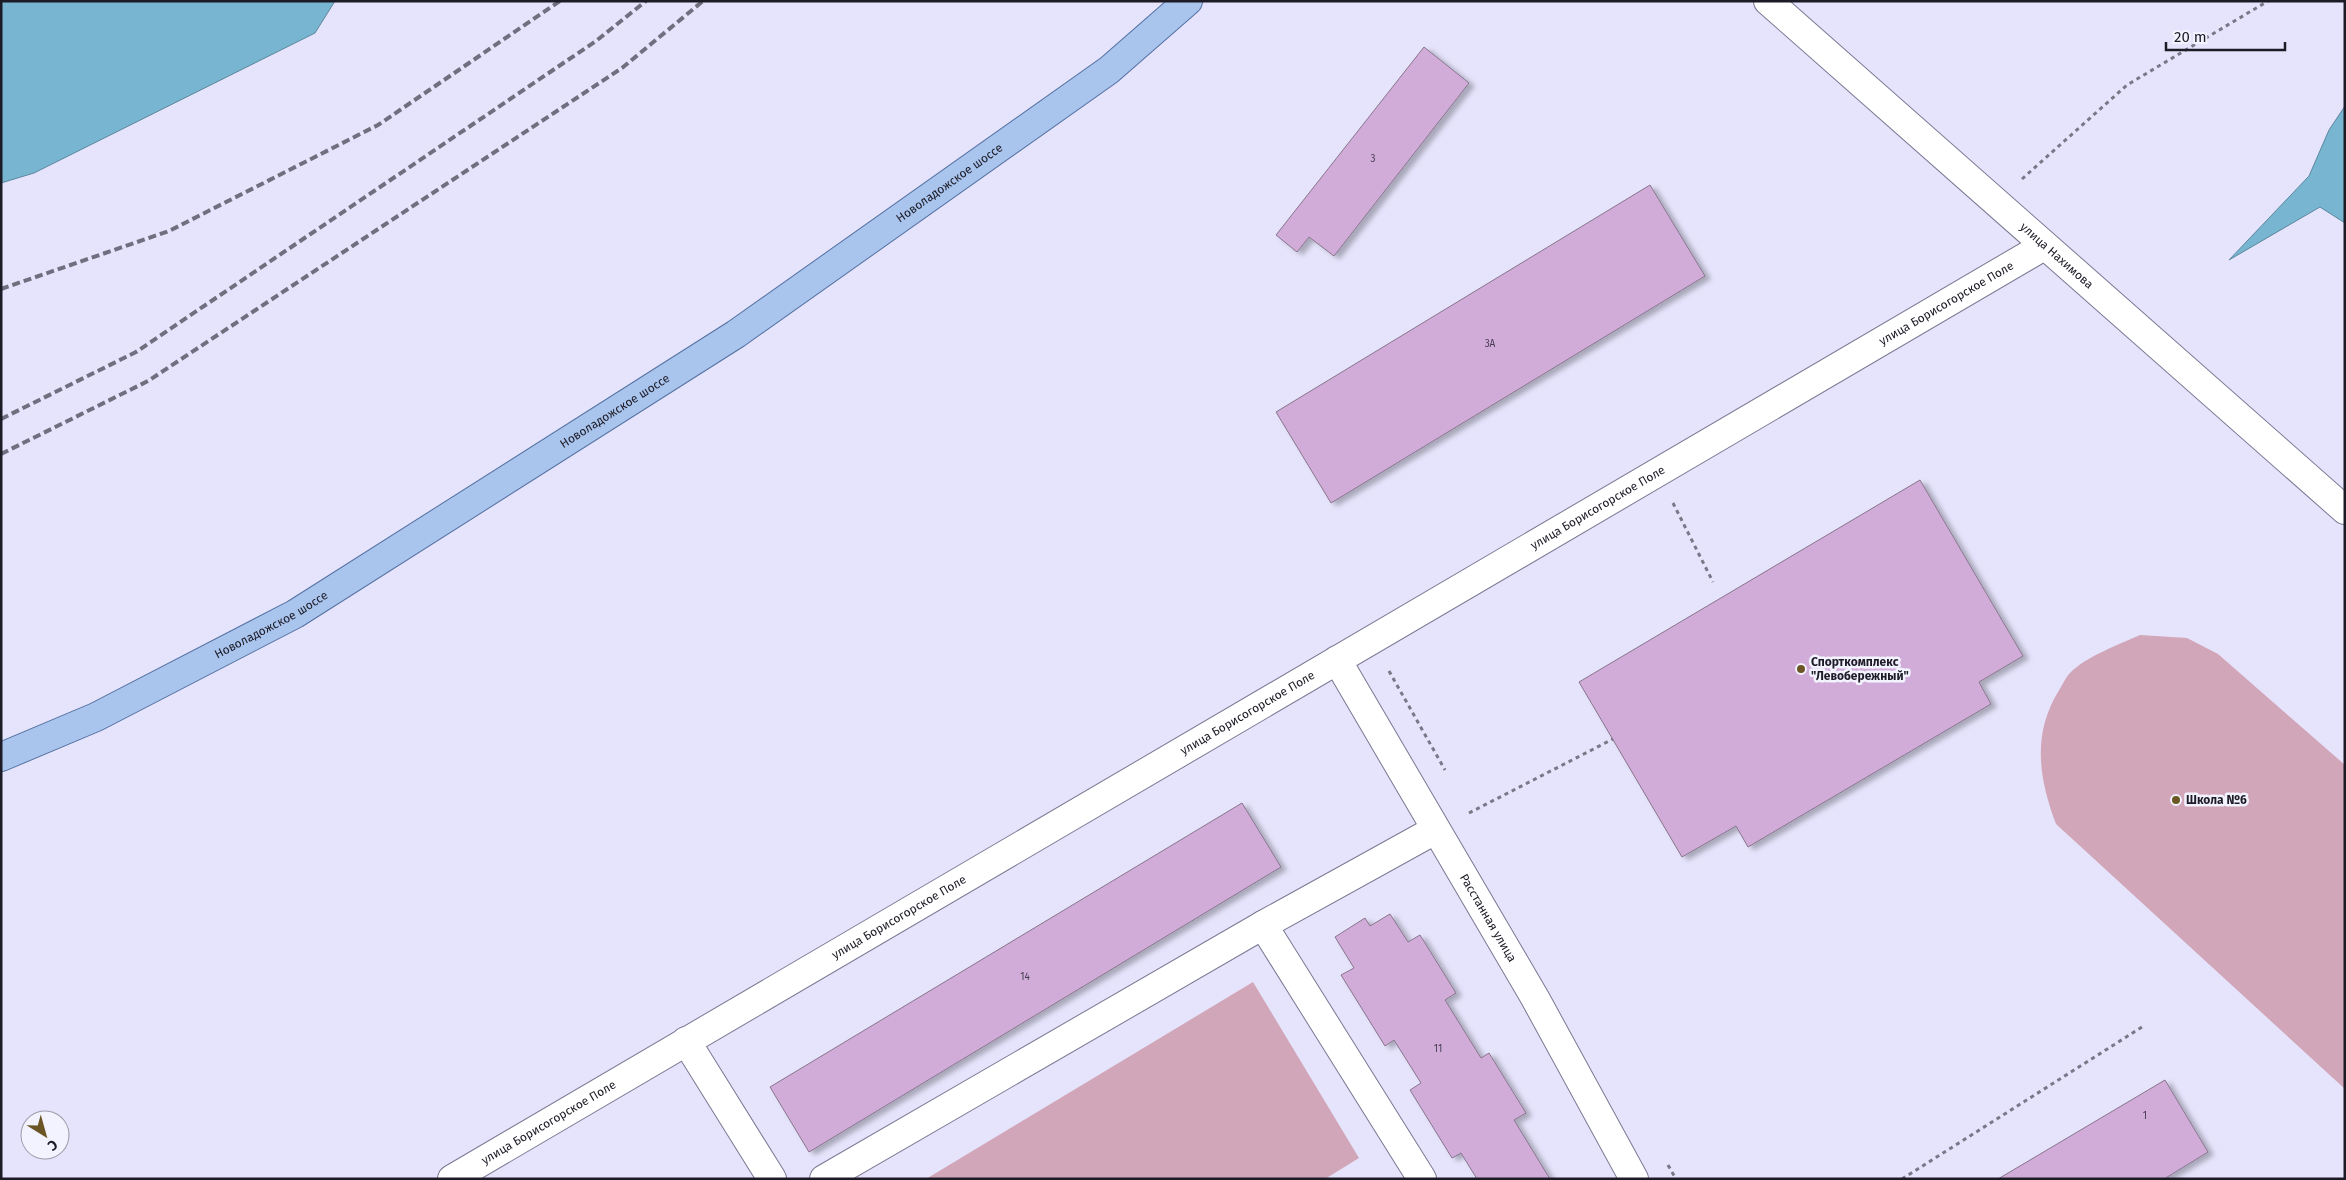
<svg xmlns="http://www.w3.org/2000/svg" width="2346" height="1180" font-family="'Fira Sans',sans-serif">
<defs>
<filter id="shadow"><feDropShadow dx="5.5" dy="3" stdDeviation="2.5" flood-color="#0004"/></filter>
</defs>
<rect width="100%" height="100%" fill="#e6e4fc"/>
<g fill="#d0a6b8">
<path d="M2140,635L2187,638L2218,654L2345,765V1089L2056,824C2039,779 2032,735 2058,692C2062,686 2065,678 2070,673C2085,657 2120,644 2140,635Z"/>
<path d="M1253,982L1359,1158L1325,1179H926Z"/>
</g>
<g fill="#77b5d1" stroke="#5c879e">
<path d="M1,1H335L315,33L34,173L1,183Z"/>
<path d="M2345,106V223L2320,207L2229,260L2309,176L2329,130Z"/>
</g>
<g fill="#d1acd9" stroke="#87758c" filter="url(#shadow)">
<path d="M1424,47L1469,83L1334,256L1309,237L1297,252L1276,235Z"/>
<path d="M1650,185L1705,276L1331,503L1276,412Z"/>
<path d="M1920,480L2023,656L1979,682L1991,704L1748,847L1736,826L1682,857L1579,682Z"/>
<path d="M1242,803L1281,867L809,1152L770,1087Z"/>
<path d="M1390,914L1408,942L1420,935L1456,993L1445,1000L1481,1058L1489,1053L1526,1113L1514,1120L1550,1179H1477L1461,1153L1452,1158L1410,1090L1421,1083L1394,1040L1385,1046L1341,975L1354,968L1335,937L1365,918L1370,926Z"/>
<path d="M2165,1080L2208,1152L2164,1179H1998Z"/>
</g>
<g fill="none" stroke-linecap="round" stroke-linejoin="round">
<g stroke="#7a7892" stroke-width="30">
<g id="minor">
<path id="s1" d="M1768,1L2345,510"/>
<path id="s2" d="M1337,660L1535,998L1634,1179"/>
<path d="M1263,925L1435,830"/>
<path d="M686,1041L772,1179"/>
<path id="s3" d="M452,1179L2044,246"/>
<path d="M824,1179L1263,925L1422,1179"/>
</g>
</g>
<g stroke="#5370a0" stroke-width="30">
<g id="major">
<path id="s4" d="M1,757L96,717L295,614L736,334L1109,70L1188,1"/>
</g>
</g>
<g stroke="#797788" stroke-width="3" stroke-dasharray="4 4" stroke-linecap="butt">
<path d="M2022,179L2127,85L2268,1"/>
<path d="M1673,503L1713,582"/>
<path d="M1389,671L1445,770"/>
<path d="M1469,813L1613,739"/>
<path d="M1668,1165L1676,1179"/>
<path d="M1902,1179L2142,1027"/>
</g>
<use href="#minor" stroke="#fff" stroke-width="28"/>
<use href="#major" stroke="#a9c4ed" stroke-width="28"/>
<g stroke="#706f7f" stroke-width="4" stroke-dasharray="8 4" stroke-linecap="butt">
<path d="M1,289L169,231L378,125L560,1"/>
<path d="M1,419L136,352L596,41L646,1"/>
<path d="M1,454L148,381L622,68L703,1"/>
</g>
</g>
<g fill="#6c5525" stroke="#f3f2ff" stroke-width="2">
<circle cx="1801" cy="669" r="5"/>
<circle cx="2176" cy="800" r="5"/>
</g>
<g text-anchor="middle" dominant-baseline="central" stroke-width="5" stroke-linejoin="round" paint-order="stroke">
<g font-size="10" fill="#493f53">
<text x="1373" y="159">3</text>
<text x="1490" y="344">3А</text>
<text x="1025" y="977">14</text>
<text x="1438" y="1049">11</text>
<text x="2145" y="1116">1</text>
</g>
<g font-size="12" fill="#1c1b26" stroke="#f3f2ff">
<text stroke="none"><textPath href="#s4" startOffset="1111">Новоладожское шоссе</textPath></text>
<text stroke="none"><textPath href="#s1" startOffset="385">улица Нахимова</textPath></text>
<text stroke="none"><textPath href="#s3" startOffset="1732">улица Борисогорское Поле</textPath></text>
<text stroke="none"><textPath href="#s4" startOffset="706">Новоладожское шоссе</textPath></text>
<text stroke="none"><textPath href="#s3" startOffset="1328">улица Борисогорское Поле</textPath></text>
<text stroke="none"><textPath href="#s4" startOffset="301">Новоладожское шоссе</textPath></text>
<text stroke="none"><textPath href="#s3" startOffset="922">улица Борисогорское Поле</textPath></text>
<text stroke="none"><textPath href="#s3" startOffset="518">улица Борисогорское Поле</textPath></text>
<text stroke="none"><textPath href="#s2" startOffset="299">Расстанная улица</textPath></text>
<text stroke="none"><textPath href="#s3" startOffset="112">улица Борисогорское Поле</textPath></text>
</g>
<g font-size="12" font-weight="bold" fill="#1c1b26" stroke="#f3f2ff" text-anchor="start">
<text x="1811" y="662">Спорткомплекс<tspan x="1811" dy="14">"Левобережный"</tspan></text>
<text x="2186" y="800">Школа №6</text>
</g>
</g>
<rect width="2346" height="1180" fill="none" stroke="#1c1b26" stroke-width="5"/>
<g transform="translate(45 1135) rotate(143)"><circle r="24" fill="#f3f2ff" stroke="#9d9ca8"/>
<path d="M0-4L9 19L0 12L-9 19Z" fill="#6c5525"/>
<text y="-8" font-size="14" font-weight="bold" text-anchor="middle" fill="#1c1b26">С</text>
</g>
<path d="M2166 42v8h119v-8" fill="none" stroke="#1c1b26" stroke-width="2.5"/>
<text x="2174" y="42" font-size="15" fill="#1c1b26" stroke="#f3f2ff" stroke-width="4" paint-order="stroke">20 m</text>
</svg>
